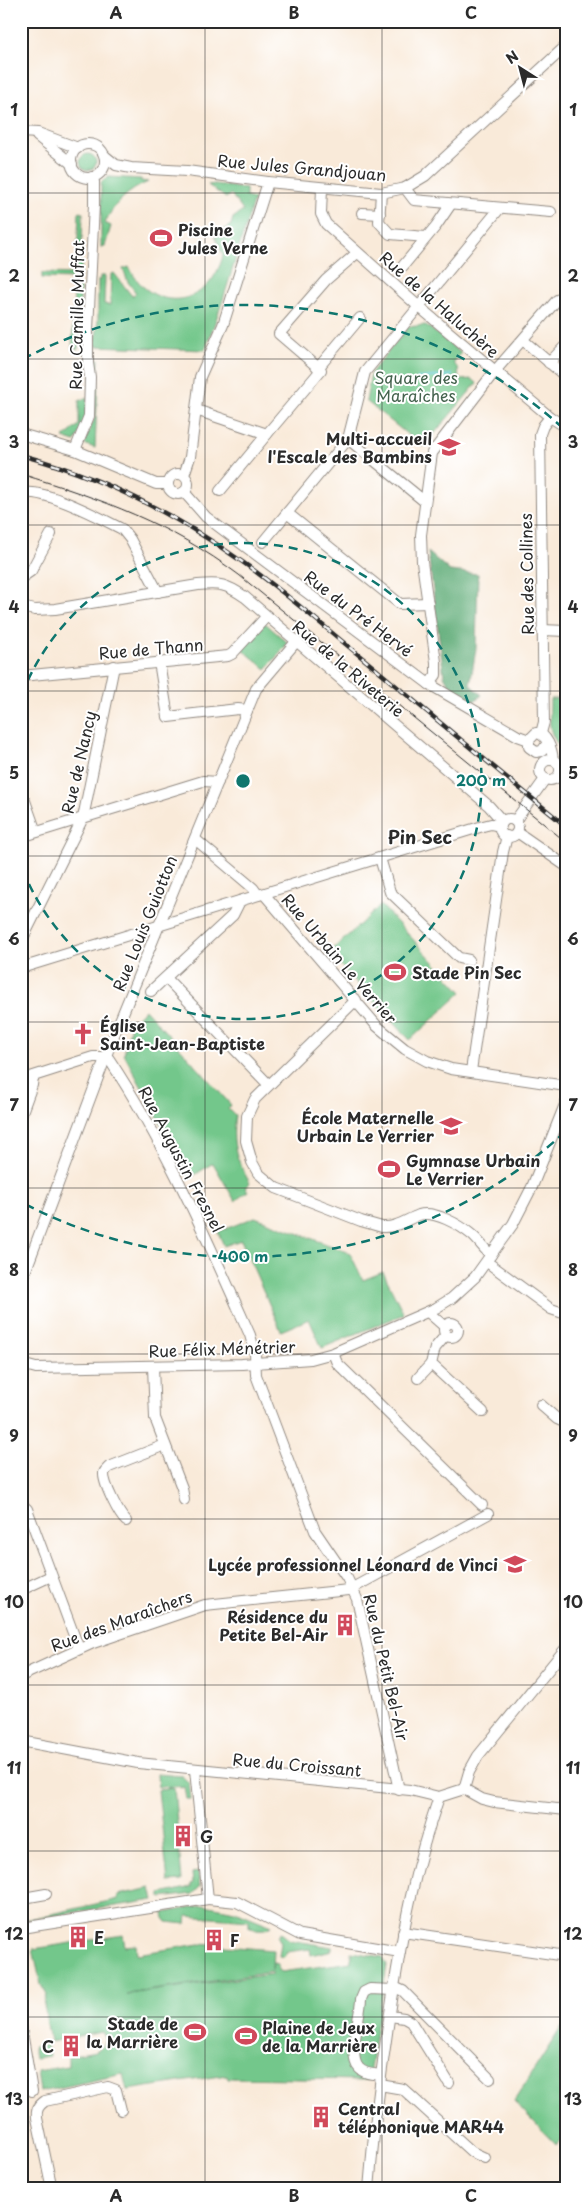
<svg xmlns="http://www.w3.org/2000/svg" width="587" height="2210" font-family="'Playpen Sans',sans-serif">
<rect width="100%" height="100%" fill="#fff"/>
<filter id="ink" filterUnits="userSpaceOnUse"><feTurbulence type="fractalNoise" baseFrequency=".02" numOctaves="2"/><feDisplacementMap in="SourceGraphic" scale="10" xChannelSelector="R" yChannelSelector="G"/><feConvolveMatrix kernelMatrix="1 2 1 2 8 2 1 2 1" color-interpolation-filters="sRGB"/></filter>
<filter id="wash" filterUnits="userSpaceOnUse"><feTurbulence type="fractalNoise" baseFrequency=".0096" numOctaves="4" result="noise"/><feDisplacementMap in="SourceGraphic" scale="20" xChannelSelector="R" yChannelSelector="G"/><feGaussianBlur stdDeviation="1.12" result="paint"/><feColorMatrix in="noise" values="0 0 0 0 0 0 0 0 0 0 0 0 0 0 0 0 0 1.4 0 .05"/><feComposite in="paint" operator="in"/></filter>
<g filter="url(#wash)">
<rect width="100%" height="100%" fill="#f9ead9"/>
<g fill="#73c78b" stroke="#4f795b" fill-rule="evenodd">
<circle cx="88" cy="162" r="8"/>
<path d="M109,177L141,179V181L148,182C129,190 113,204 105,223L111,226L105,246L101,247V184L103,180Z"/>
<path d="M215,184L246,189V197L254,199L222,303L205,350L95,346L98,320V280H100V276H105L104,304L110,305L111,274L114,273L132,296L136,293L128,282L123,269L129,267C153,316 211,307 223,255L215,236L231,225L233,218L243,211L231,194L226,198L208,185Z"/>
<path d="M79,212L83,213L81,272L74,271L77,257Z"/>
<path d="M42,273L81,274L80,277L75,279L42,278Z"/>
<path d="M74,288H80V318H73Z"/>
<path d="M73,323H79L78,349H72Z"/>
<path d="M426,325L461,353L453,363L458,368L459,380L472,379L477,383L423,447L366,401L371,373L408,327Z"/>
<path d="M99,359L95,448L84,444L95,417V360Z"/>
<path d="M87,397V416L75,442L63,438L79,425V401Z"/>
<path d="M265,623L288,643L266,669L242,649Z"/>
<path d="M550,699H566V753C546,734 550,724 550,699Z"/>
<path d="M381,905L462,992L410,1040L329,953Z"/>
<path d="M145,1009L231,1105L228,1108L235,1115C231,1144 236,1159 250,1183L245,1187L248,1191L235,1201L213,1163L190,1178L124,1054L131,1024Z"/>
<path d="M255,1217L350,1253L363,1280L383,1272L404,1314L322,1348L309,1319L281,1331L241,1240L224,1246L218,1232Z"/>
<path d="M157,1774L182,1776L189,1783L191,1799H186L184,1787L180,1788L179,1786L158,1787Z"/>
<path d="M174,1788L182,1881L168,1882L158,1790Z"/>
<path d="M198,1872L200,1887L193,1894L161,1898V1894L191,1887V1884L193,1883L192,1873Z"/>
<path d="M151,1888L154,1900L21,1921L118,1899V1895Z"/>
<path d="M205,1905L235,1911L272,1926C265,1931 257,1929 249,1928V1921L187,1916L186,1924L167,1922L164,1918L163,1913Z"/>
<path d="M281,1933L290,1940L332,1947V1950L311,1955L310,1949L286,1952L284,1957L279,1956L281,1943L278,1937Z"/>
<path d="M123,1935L125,1946L136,1945L137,1954L200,1944L273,1950L272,1969L273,1963L278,1964V1970L281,1972L351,1962V1952L383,1957L387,1965L368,2080L228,2078L227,2075L127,2090L123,2074L40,2092L37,2071L68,2066V2056L96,2051L104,2045L106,2039L102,2032L50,2042L44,2005L47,1995L41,1985L33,1949ZM272,1972V1974L127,1994H128Z"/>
<path d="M566,2020V2135L556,2145L514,2101Z"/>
<path d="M47,2045L49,2056L35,2058L33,2047Z"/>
</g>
<path fill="#5eac77" stroke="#446c51" d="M428,552L450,571L478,574L476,649L470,685L482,695L473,702L453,691L444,676Z"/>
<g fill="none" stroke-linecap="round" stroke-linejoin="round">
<g stroke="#5ec9d6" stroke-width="2.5">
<path d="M418,378H420"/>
<path d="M423,378L452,375"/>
</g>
</g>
</g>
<g filter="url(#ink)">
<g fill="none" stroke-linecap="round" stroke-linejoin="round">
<g stroke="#928a82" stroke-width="12">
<g id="minor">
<path d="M21,132L38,133L78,148"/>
<path d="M37,136L72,164"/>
<circle cx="88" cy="161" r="17"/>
<path d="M105,156L116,165L131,168L187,171L268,182L381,193L405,188L425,176L566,46"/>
<path d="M322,188L321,214L326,224L418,306L550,417L566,427"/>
<path d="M405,188L414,200L551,212"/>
<path d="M381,193L379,222L390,234L426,237"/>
<path d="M362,213L380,214"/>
<path d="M403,266L436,226L451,204"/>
<path d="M523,340L566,377"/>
<path d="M549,363L566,345"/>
<path d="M318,368L360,318"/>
<path d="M196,410L267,434L321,370L279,334L326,280L357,253"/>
<path d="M21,434L75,450L156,484H167"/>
<path d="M348,439L424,501"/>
<path d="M75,450L89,416L90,377L88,363V330L94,204V182L92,177"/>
<circle cx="178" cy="484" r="10"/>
<path d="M184,475L190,457L200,377L223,325L268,182"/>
<path d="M220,491L267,434"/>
<path d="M184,492L206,517L429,684L518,736L529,740"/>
<path d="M21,494C41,486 102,519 122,529L130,539L158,592"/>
<path d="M287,513L400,604L428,603"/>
<path d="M263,542L348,439L365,372L500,208"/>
<path d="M21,578L31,571L51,534"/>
<path d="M21,607L35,610L55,609L198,585C220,583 226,584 245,597L489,806L503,822"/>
<path d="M542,630L566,631"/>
<path d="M159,662L168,717L238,709L247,710"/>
<path d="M21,676L228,656L232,654L266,617"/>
<path d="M429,684L436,675V662L422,562L421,535L432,453L495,371L557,300L566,296"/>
<path d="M541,733L544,722L540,434L543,426L550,417"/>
<path d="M547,744L542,751L536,752L529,747V740L536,733C547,734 552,749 553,760"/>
<circle cx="550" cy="770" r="10"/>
<path d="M25,801L36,832"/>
<circle cx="509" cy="828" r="9"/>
<path d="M515,821L545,779"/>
<path d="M517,832L566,866"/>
<path d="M21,837L203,781L218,782"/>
<path d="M195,839L253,888L258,895"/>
<path d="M380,858L390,892L459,958L469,960"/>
<path d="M264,894L377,1026L405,1049L427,1061L451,1069L566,1086"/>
<path d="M21,942L83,818L114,666"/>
<path d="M21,968L483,826L491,824L501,826"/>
<path d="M166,978L268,1084"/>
<path d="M151,991L233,915L240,901"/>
<path d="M356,1000L255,1099L247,1116L246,1141L252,1162L258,1173L276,1188L361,1221L382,1227C396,1228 406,1220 419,1215C434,1210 460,1225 472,1235C479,1241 484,1249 491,1255"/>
<path d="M106,1057L109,1059C166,1145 208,1241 250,1335L255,1353L256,1375L315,1531L347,1578L357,1599L399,1790"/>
<path d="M471,1071L503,852L507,836"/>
<path d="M21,1080L93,1057H106"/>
<path d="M21,1115L32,1085L33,1077"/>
<path d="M487,1262L551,1309L563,1313"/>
<path d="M21,1283L112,1040L256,689L295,643"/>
<path d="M428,1312L445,1327"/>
<circle cx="451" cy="1330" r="7"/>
<path d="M446,1335L435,1348L431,1364L483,1412"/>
<path d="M333,1353L337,1363L482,1505"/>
<path d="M21,1364L36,1368L242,1364L311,1359L333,1353L436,1308L452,1298L475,1277L513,1224L532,1187L566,1102"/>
<path d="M153,1366L155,1418L182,1488L184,1500"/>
<path d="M418,1378L431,1364"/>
<path d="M541,1405L557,1419L566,1423"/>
<path d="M21,1504L27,1509L79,1649"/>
<path d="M126,1521C119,1515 103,1483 104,1473C105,1470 107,1469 109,1467L165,1445"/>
<path d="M21,1590L51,1576"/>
<path d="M21,1676L93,1643L205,1605L349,1590L488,1514"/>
<path d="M21,1741L138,1763L410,1790L439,1797L464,1789L482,1799L494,1802L566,1810"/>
<path d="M195,1770L208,1899L237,1902L300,1935L400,1952"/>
<path d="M464,1789L469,1772L478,1756L566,1648"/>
<path d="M21,1893L29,1897L46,1894"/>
<path d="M21,1928L208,1899"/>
<path d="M403,1932L566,1956"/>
<path d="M394,1987L403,1991L490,2079"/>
<path d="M390,2016L404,2018L411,2022L449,2083"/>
<path d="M21,2026L32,2091"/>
<path d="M381,2075C374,2074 364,2074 359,2068C347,2056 361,2015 361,1999L364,1992L370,1989L394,1990"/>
<path d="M380,2085L403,2089L472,2152L485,2158"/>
<path d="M52,2189L37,2118C36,2110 38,2106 45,2101L108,2087L116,2090L121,2110"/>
<path d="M369,2189C374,2126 382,2063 392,2000C403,1929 415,1866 439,1797"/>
</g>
</g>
<use href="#minor" stroke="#fff" stroke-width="10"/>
<path stroke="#2b2b2b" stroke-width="1" d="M21,474C102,499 171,524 239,575L566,842"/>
<g stroke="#2b2b2b" stroke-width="4.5">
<path id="rail" d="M21,455C100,476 175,514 241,561C284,591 324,627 365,660C432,716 498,771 566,826"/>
</g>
<use href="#rail" stroke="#fff" stroke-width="2.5" stroke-dasharray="8" stroke-linecap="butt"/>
</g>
</g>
<path fill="none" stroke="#2b2b2b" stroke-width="1" stroke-opacity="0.55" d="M205,21V2189M382,21V2189M21,193H566M21,359H566M21,525H566M21,691H566M21,856H566M21,1022H566M21,1188H566M21,1354H566M21,1519H566M21,1685H566M21,1851H566M21,2017H566"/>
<g fill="none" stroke="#0f766e" stroke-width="2.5" stroke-dasharray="9 6">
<path d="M22 694A238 238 0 1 1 22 868"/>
<path d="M565 1132A476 476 0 0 1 23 1203M23 359A476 476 0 0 1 565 430"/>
</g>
<defs>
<g id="stadium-bare" transform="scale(1.725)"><path d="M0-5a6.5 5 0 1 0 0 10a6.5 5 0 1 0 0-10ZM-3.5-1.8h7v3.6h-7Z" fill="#d1495b" stroke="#fff" stroke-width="2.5" paint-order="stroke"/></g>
<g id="school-bare" transform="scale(1.725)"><path d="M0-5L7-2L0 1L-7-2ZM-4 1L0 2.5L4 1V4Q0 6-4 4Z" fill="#d1495b" stroke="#fff" stroke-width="2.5" paint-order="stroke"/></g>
<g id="church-bare" transform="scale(1.725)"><path d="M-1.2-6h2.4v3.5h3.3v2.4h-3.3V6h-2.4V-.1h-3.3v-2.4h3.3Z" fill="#d1495b" stroke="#fff" stroke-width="2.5" paint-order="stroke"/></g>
<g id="building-bare" transform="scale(1.725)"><path d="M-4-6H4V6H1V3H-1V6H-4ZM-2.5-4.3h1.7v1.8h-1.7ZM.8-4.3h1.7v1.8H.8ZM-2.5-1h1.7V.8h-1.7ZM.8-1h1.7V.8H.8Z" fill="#d1495b" stroke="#fff" stroke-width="2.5" paint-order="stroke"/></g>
</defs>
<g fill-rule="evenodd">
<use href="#stadium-bare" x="161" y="238"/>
<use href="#school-bare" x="449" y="447"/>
<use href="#stadium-bare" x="395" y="972"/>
<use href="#church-bare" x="83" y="1034"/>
<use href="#school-bare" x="451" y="1126"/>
<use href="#stadium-bare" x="389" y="1169"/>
<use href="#school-bare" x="515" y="1564"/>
<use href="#building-bare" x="345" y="1625"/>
<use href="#building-bare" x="183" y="1836"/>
<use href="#building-bare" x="78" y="1937"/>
<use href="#building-bare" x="214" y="1940"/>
<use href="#stadium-bare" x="195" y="2032"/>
<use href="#stadium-bare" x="246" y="2036"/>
<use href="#building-bare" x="71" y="2046"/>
<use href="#building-bare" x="321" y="2117"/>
</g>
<g text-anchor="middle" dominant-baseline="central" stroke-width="4" stroke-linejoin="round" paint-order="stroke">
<g font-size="16" fill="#2b2b2b" stroke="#fff">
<text transform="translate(302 167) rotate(5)">Rue Jules Grandjouan</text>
<text transform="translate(440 304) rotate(41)">Rue de la Haluchère</text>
<text transform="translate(76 315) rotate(-89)">Rue Camille Muffat</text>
<text transform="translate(526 574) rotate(-91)">Rue des Collines</text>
<text transform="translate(359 613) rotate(37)">Rue du Pré Hervé</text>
<text transform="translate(151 648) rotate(-5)">Rue de Thann</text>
<text transform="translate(349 668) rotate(40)">Rue de la Riveterie</text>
<text transform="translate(78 762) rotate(-77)">Rue de Nancy</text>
<text transform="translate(144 923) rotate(-68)">Rue Louis Guiotton</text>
<text transform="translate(340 958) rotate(49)">Rue Urbain Le Verrier</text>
<text transform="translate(182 1159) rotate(62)">Rue Augustin Fresnel</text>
<text transform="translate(222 1348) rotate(-2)">Rue Félix Ménétrier</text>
<text transform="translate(121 1620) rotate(-20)">Rue des Maraîchers</text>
<text transform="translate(387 1667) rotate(77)">Rue du Petit Bel-Air</text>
<text transform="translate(297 1764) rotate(5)">Rue du Croissant</text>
</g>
<g font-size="16" font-weight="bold" fill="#2b2b2b" stroke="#fff" text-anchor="start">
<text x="178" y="229">Piscine<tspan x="178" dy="18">Jules Verne</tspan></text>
<text x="432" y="438" text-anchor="end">Multi-accueil<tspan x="432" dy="18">l'Escale des Bambins</tspan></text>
<text x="412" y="972">Stade Pin Sec</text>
<text x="100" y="1025">Église<tspan x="100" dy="18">Saint-Jean-Baptiste</tspan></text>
<text x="434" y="1117" text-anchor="end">École Maternelle<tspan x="434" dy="18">Urbain Le Verrier</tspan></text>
<text x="406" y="1160">Gymnase Urbain<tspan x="406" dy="18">Le Verrier</tspan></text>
<text x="498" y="1564" text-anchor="end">Lycée professionnel Léonard de Vinci</text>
<text x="328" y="1616" text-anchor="end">Résidence du<tspan x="328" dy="18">Petite Bel-Air</tspan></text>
<text x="200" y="1836">G</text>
<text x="94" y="1937">E</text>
<text x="230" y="1940">F</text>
<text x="178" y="2023" text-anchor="end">Stade de<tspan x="178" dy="18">la Marrière</tspan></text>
<text x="262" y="2027">Plaine de Jeux<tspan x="262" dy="18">de la Marrière</tspan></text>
<text x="54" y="2046" text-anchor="end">C</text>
<text x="338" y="2108">Central<tspan x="338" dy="18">téléphonique MAR44</tspan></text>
</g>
<g font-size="16" fill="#44624d" stroke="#fff">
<text x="416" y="377">Square des<tspan x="416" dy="18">Maraîches</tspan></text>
</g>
<g font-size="18" font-weight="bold" fill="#2b2b2b" stroke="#fff">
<text x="420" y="836">Pin Sec</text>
</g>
</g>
<circle cx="243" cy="781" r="8" fill="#0f766e" stroke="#fff" stroke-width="2.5"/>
<g font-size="15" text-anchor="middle" font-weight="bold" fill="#0f766e" stroke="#fff" stroke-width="4" stroke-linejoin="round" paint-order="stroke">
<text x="481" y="786">200 m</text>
<text x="243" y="1262">400 m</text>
</g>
<rect width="587" height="2210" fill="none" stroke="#fff" stroke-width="55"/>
<g transform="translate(520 68) rotate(324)" stroke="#ffffff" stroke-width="4" paint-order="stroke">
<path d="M0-4L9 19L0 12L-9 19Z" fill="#2b2b2b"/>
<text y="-8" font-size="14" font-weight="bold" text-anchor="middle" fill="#2b2b2b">N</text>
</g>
<rect x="28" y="28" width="532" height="2154" fill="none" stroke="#2b2b2b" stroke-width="2"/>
<g font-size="16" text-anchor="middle" font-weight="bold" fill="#2b2b2b">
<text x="116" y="19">A</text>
<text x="294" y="19">B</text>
<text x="471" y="19">C</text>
<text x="14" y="116">1</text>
<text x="573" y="116">1</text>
<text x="14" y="282">2</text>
<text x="573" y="282">2</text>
<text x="14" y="448">3</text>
<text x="573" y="448">3</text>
<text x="14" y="613">4</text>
<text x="573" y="613">4</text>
<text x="14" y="779">5</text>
<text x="573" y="779">5</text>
<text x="14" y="945">6</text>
<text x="573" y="945">6</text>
<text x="14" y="1111">7</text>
<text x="573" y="1111">7</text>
<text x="14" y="1276">8</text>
<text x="573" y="1276">8</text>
<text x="14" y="1442">9</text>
<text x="573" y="1442">9</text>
<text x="14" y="1608">10</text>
<text x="573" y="1608">10</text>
<text x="14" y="1774">11</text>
<text x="573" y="1774">11</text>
<text x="14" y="1940">12</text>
<text x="573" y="1940">12</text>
<text x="14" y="2105">13</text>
<text x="573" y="2105">13</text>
<text x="116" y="2202">A</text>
<text x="294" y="2202">B</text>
<text x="471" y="2202">C</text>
</g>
</svg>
